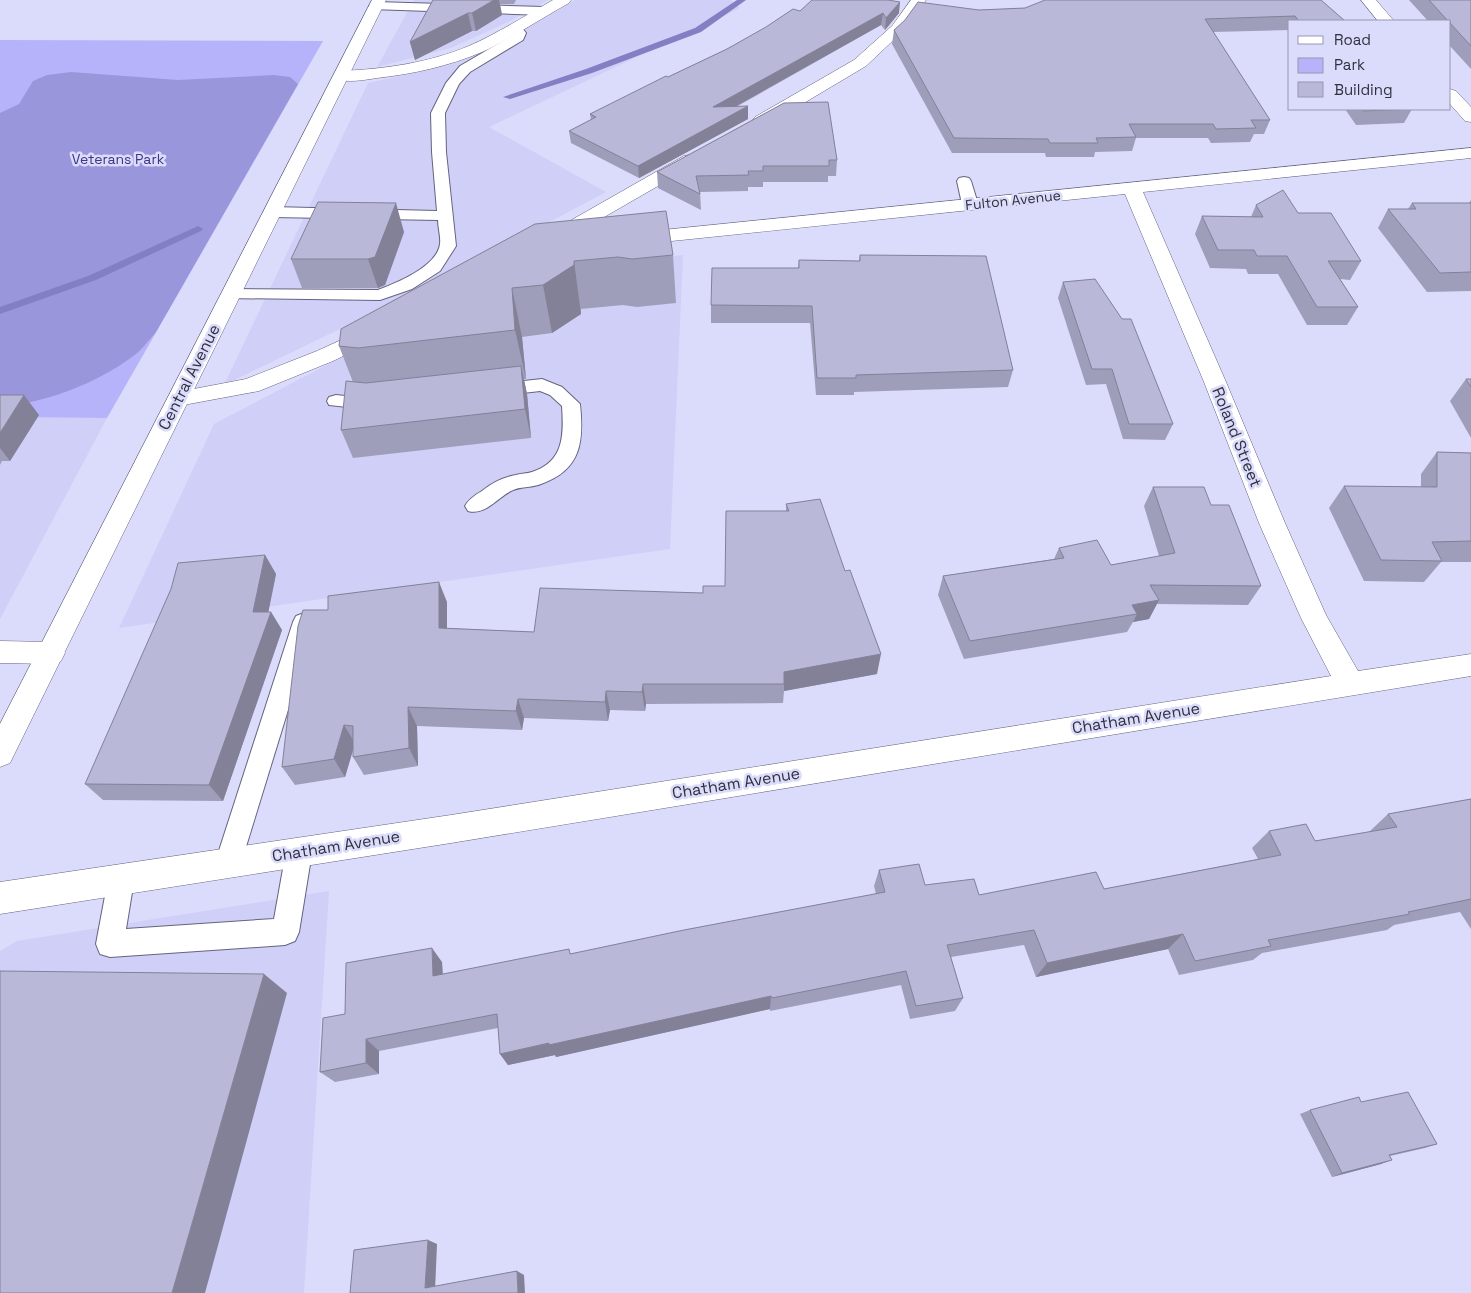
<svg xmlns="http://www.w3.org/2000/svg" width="1471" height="1293" font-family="'Space Grotesk',sans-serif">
<rect width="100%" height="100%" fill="#dbdbfc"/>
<g fill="#d0cff7">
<path d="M414,0H548L508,22L451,48L377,67Z"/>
<path d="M575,0H731L740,8L489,127L606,192L425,288L224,385L368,83L445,66L486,51Z"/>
<path d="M683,255L670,549L119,628L214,424L500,274Z"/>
<path d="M0,417L107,418L0,619Z"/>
<path d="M329,891L304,1293H0V951L17,941Z"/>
</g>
<path fill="#b7b3fa" d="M0,40L323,41L107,418L0,417Z"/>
<path fill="#9a96db" d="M71,72L178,80L274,75L290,77L298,84L156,332C149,340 141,351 132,357C97,383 44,404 0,406V113L19,104L33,81L47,75Z"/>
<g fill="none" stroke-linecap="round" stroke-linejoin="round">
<g fill="#837fc2" fill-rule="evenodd">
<path d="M737,0H746L701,32L592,73L510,99L503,97L586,69L695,28Z"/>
<path d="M198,226L203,229L201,231L96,280L0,314V307L88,276Z"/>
</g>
<g stroke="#64637f" stroke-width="2">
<g id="lane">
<path d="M375,2L544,7L550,11L544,15L371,9L369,6Z"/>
<path d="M515,23L519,24L526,33L523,40L470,72L459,84L445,113L446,152L456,246L440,271L412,289L380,300L225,298L223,294L225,290L231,289L378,290C396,283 437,267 440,244C441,237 438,228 438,220L272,217L267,215L264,212L267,209L272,207L437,211L432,152L431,113L446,83L460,66L513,35L509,27Z"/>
<path d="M964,177L969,178L971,181L978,204L975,207H965L962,204L957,181L959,178Z"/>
<path d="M542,379L562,387L580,404C584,442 581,470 541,484C531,488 520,486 511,491C497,498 485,516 468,511L465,506C469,499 475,495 482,491C492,483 504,477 516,475C521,473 527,474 532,472C564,462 564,435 562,406L550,395L540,391L496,396L490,394L487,390L490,386L496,384Z"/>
<path d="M336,395L382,400L384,404L382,408L375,410L329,405L327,401L329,397Z"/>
<path d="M304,613L312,616L315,622L241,863L237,872L228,875L219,872L215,863L293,622L296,616Z"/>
<path d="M299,840L308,844L312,852L299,932L295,941L285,945L110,957L100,954L96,944L108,880L112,871L121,868L130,871L134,880L126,929L274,919L286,852L290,844Z"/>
</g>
</g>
<g stroke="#64637f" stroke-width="1">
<g id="street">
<path d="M553,0H571L569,3C540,19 512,38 482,52C449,66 413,74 377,78C364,80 348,83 335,79L333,76L335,73L341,71C385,69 428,63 469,46C498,33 525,16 553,0Z"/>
<path d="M911,0H926L902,32L866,66L767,125H755L752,121L755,117L854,60L892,26Z"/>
<path d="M1361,0H1376L1394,21H1378Z"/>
<path d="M1450,89L1456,91L1471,107V122L1465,121L1450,104Z"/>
<path d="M1471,148V158L1143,192L1226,382L1285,523L1326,615L1358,671L1471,654V676L451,843L0,914V882L451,815L1331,676L1301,618L1259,523L1204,382L1125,194L633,245L626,243L623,239L626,235L633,233Z"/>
<path d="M690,155L696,156L699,160L696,164L561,242L554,244L547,242L544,238L547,234L684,156Z"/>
<path d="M374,325L382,327L385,332L382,337L333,361L259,391L178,406L170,404L167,399L170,394L178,392L246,379L317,351Z"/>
<path d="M0,641L51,642L61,645L65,653L61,661L51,664L0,663Z"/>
</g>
</g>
<g stroke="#64637f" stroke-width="1">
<path id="secondary" d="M372,0H386L10,763L0,767V724Z"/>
</g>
<use href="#lane" fill="#fff" fill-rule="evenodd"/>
<use href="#street" fill="#fff" fill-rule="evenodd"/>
<use href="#secondary" fill="#fff" fill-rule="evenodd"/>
</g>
<g fill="#9f9eba">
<path d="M433,0H516L514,4H500L502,15L476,31H472L415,60L410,42Z"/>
<path d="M1321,0L1345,21H1290V30L1213,32L1270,120L1264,134H1254L1250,142L1211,143L1208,138H1136L1132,151L1095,152L1094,157H1046L1045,153H952L892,44L894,30L979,10L1025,8Z"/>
<path d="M1409,0H1471V69L1450,46V21H1428Z"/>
<path d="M893,1L899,13L885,30L881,25L736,107L748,119L639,178L571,143L569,131L591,120L590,114L727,49L800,11Z"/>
<path d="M784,103L837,160L836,176H828V182H763V187H748V191L700,192L701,210L658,188L657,172Z"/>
<path d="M1345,109H1412L1404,123L1356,125Z"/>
<path d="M1471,200V291L1427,292L1378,228L1388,209H1408L1412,203H1469Z"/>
<path d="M1256,205L1298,213L1361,261L1350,280L1340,279L1358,307L1347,325H1307L1278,274H1248L1246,269L1210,268L1195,234L1202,216L1251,217Z"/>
<path d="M535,224L673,255L676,303L637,307L623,305L581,309V314L552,333L522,337L526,379H524L527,394L531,438L353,458L341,430L353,382L339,346Z"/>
<path d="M404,232L385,285L378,288H302L291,259Z"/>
<path d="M860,255L1013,370L1008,387L854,392V395H816L810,323H711V305L798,268L799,260L859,261Z"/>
<path d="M1063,282L1173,424L1165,440L1123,439L1106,384L1086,385L1058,298Z"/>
<path d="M1466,379H1471V438L1450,401Z"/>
<path d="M0,395L39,415L10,461H2L0,465Z"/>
<path d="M1437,452L1471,453V562H1441L1424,582L1364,581L1329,508L1344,486L1421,487V474Z"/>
<path d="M1153,487L1211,505L1261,586L1248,605L1157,604L1149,619L1133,622L1127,632L964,659L938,595L943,576L1054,559L1059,548L1111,565L1159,556L1144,506Z"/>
<path d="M786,504L877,674L784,691L783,703L646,704L645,711L610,710L608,721L524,718L522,730L417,726L418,766L364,775L353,757V750L345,777L295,785L282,767L328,610L447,602V628L534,632L703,593L725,586L786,511Z"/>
<path d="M265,555L276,574L268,612H271L282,630L223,801L103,800L85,784Z"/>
<path d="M1471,799V929L1460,912L1394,925L1387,930L1262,953L1253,960L1179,975L1168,949L1036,977L1024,945L951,957L963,998L955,1011L910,1019L901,985L770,1011V1009L556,1057L555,1055L508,1065L500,1054L498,1028L379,1051V1074L335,1082L320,1072L345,1014L442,962L443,974L571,954L876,894L874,886L879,870L925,885L979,895L1104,889L1258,859L1252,848L1269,831L1315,841L1369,832L1388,814Z"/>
<path d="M1361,1102L1437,1144L1425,1148L1390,1156L1381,1164L1332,1177L1300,1114L1310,1110Z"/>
</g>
<g fill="#828197">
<path d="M494,0H499L502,15L476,31L472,13Z"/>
<path d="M900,2L899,13L885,30L886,18Z"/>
<path d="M468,13L472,31L415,60L410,42Z"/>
<path d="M883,13L881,25L713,119V107Z"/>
<path d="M748,106V119L639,178L638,166Z"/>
<path d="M396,203L404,232L385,285L378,288L368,259Z"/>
<path d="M574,261L581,314L552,333L543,285Z"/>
<path d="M512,288L522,337L526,379L515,330Z"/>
<path d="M521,366L527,394L531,438L525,409Z"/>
<path d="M24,395L39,415L10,461L0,448V433Z"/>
<path d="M265,555L276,574L265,629L271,612L282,630L223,801L209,785L253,612Z"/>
<path d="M439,582L447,602V648L439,628Z"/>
<path d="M1159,600L1149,619L1133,622L1137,614L1132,605Z"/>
<path d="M881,654L877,674L784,691V672Z"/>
<path d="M643,684L646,704L645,711L642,692Z"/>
<path d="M606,691L610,710L608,721L605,702Z"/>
<path d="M518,699L524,718L522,730L516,711Z"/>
<path d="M408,707L417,726L418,766L409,748Z"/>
<path d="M344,725L355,743L345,777L334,759Z"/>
<path d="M1183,934L1168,949L1036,977L1047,963Z"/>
<path d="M432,948L442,962L443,990L433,976Z"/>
<path d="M264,974L287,993L205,1293H172Z"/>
<path d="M771,996L770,1009L556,1057L555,1055L508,1065L500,1054Z"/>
<path d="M366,1039L379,1051V1074L366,1063Z"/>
<path d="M1392,1160L1381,1164L1332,1177L1342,1173Z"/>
<path d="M428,1240L437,1244L435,1291L425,1288Z"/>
<path d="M517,1271L524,1275L525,1293H518Z"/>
</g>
<g fill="#b9b8d8" stroke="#828197">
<path d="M433,0H494L472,13H468L410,42Z"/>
<path d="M812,0H888L900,2L886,18L883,13L713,107L748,106L638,166L569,131L596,117L590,114L666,76L668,77L727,49L766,27L793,9L800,11Z"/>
<path d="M1045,0H1321L1345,21H1299L1295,16L1205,19L1270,120H1251L1256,128L1216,129L1213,124H1129L1136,137L1096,138L1098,143H1050L1048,139L954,138L894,30L905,20L918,2L979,10L1025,8Z"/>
<path d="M1429,0H1471V46L1450,23V21H1448Z"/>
<path d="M828,102L837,160H829V166H763V171H748L749,175L696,176L700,194L657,172L784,103Z"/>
<path d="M1361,109H1411L1363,111Z"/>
<path d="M1283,190L1298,213H1331L1361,261H1328L1358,307H1317L1287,256H1257L1254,250H1218L1202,216L1263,217L1256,205Z"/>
<path d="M318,202L396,203L375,257L368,259H291Z"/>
<path d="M1412,203H1471V272L1440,273L1388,209H1416Z"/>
<path d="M666,211L673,255L632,259L618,257L574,261V265L543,285L512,288L515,330L358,348L339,346L341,329L535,224Z"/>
<path d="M860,255L986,256L1013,370L856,375V378H817L812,306L711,305L712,268H799V260L860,261Z"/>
<path d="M1095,279L1122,319H1131L1173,424H1129L1112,369H1092L1063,282Z"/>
<path d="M521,366L525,409L341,430L346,381L366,383Z"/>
<path d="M1466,379H1471V387Z"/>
<path d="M0,395H24L0,433Z"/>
<path d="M1437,452L1471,453V541L1432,542L1442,561L1381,560L1344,486L1437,487Z"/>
<path d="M1153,487H1204L1211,505H1229L1261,586L1150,585L1159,600L1132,605L1137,614L970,641L943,576L1064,558L1059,548L1097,540L1111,565L1175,553Z"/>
<path d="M820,499L845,571L850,570L881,654L784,672V684H643L642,692L606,691L605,702L518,699L516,711L408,707L409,748L353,757V726L344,725L334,759L282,767L298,626L303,610H328V596L439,582V628L534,632L540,588L703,593V586H725L726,511H789L786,504Z"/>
<path d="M265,555L253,612H271L209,785L85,784L171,589L178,563Z"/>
<path d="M1471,799V899L1408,912L1410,914L1268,940L1271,946L1195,961L1183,934L1047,963L1034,930L947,945L963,998L916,1006L906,971L772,998L771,996L549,1045V1043L500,1054L497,1014L366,1039V1063L320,1072L323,1018L345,1014L346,963L432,948L433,976L569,949L570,954L684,930L885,892L879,870L919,864L925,885L974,879L979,895L1096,872L1104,889L1281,855L1269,831L1306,824L1315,841L1397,827L1388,814Z"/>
<path d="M0,971L264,974L172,1293H0Z"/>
<path d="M1408,1092L1437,1144L1389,1155L1392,1160L1342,1173L1310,1110L1359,1097L1361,1102Z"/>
<path d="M428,1240L425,1288L517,1271L518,1293H350L354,1250Z"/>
</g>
<g text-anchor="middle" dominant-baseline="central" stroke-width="5" stroke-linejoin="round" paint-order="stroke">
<g font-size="14" fill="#423585" stroke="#dbdbfc">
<text x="118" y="159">Veterans Park</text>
</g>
<g font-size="14" fill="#31313d" stroke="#dbdbfc">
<text transform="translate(1013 200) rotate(-6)">Fulton Avenue</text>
</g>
<g font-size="16" fill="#31313d" stroke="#dbdbfc">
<text transform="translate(189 377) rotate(-63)">Central Avenue</text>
<text transform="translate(1237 437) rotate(68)">Roland Street</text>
<text transform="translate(1136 718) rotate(-9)">Chatham Avenue</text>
<text transform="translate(736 783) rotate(-9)">Chatham Avenue</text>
<text transform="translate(336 846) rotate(-9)">Chatham Avenue</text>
</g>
</g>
<rect x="1288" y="20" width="162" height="90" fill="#dbdbfc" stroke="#9797b0"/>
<rect x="1298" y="36" width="25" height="8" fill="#ffffff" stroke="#9797b0"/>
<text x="1334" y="45" font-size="15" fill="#31313d">Road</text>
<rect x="1298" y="58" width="25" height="15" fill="#b7b3fa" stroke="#9797b0"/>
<text x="1334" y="70" font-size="15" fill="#31313d">Park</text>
<rect x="1298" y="82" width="25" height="15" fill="#b9b8d8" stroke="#9797b0"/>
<text x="1334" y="95" font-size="15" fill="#31313d">Building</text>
</svg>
